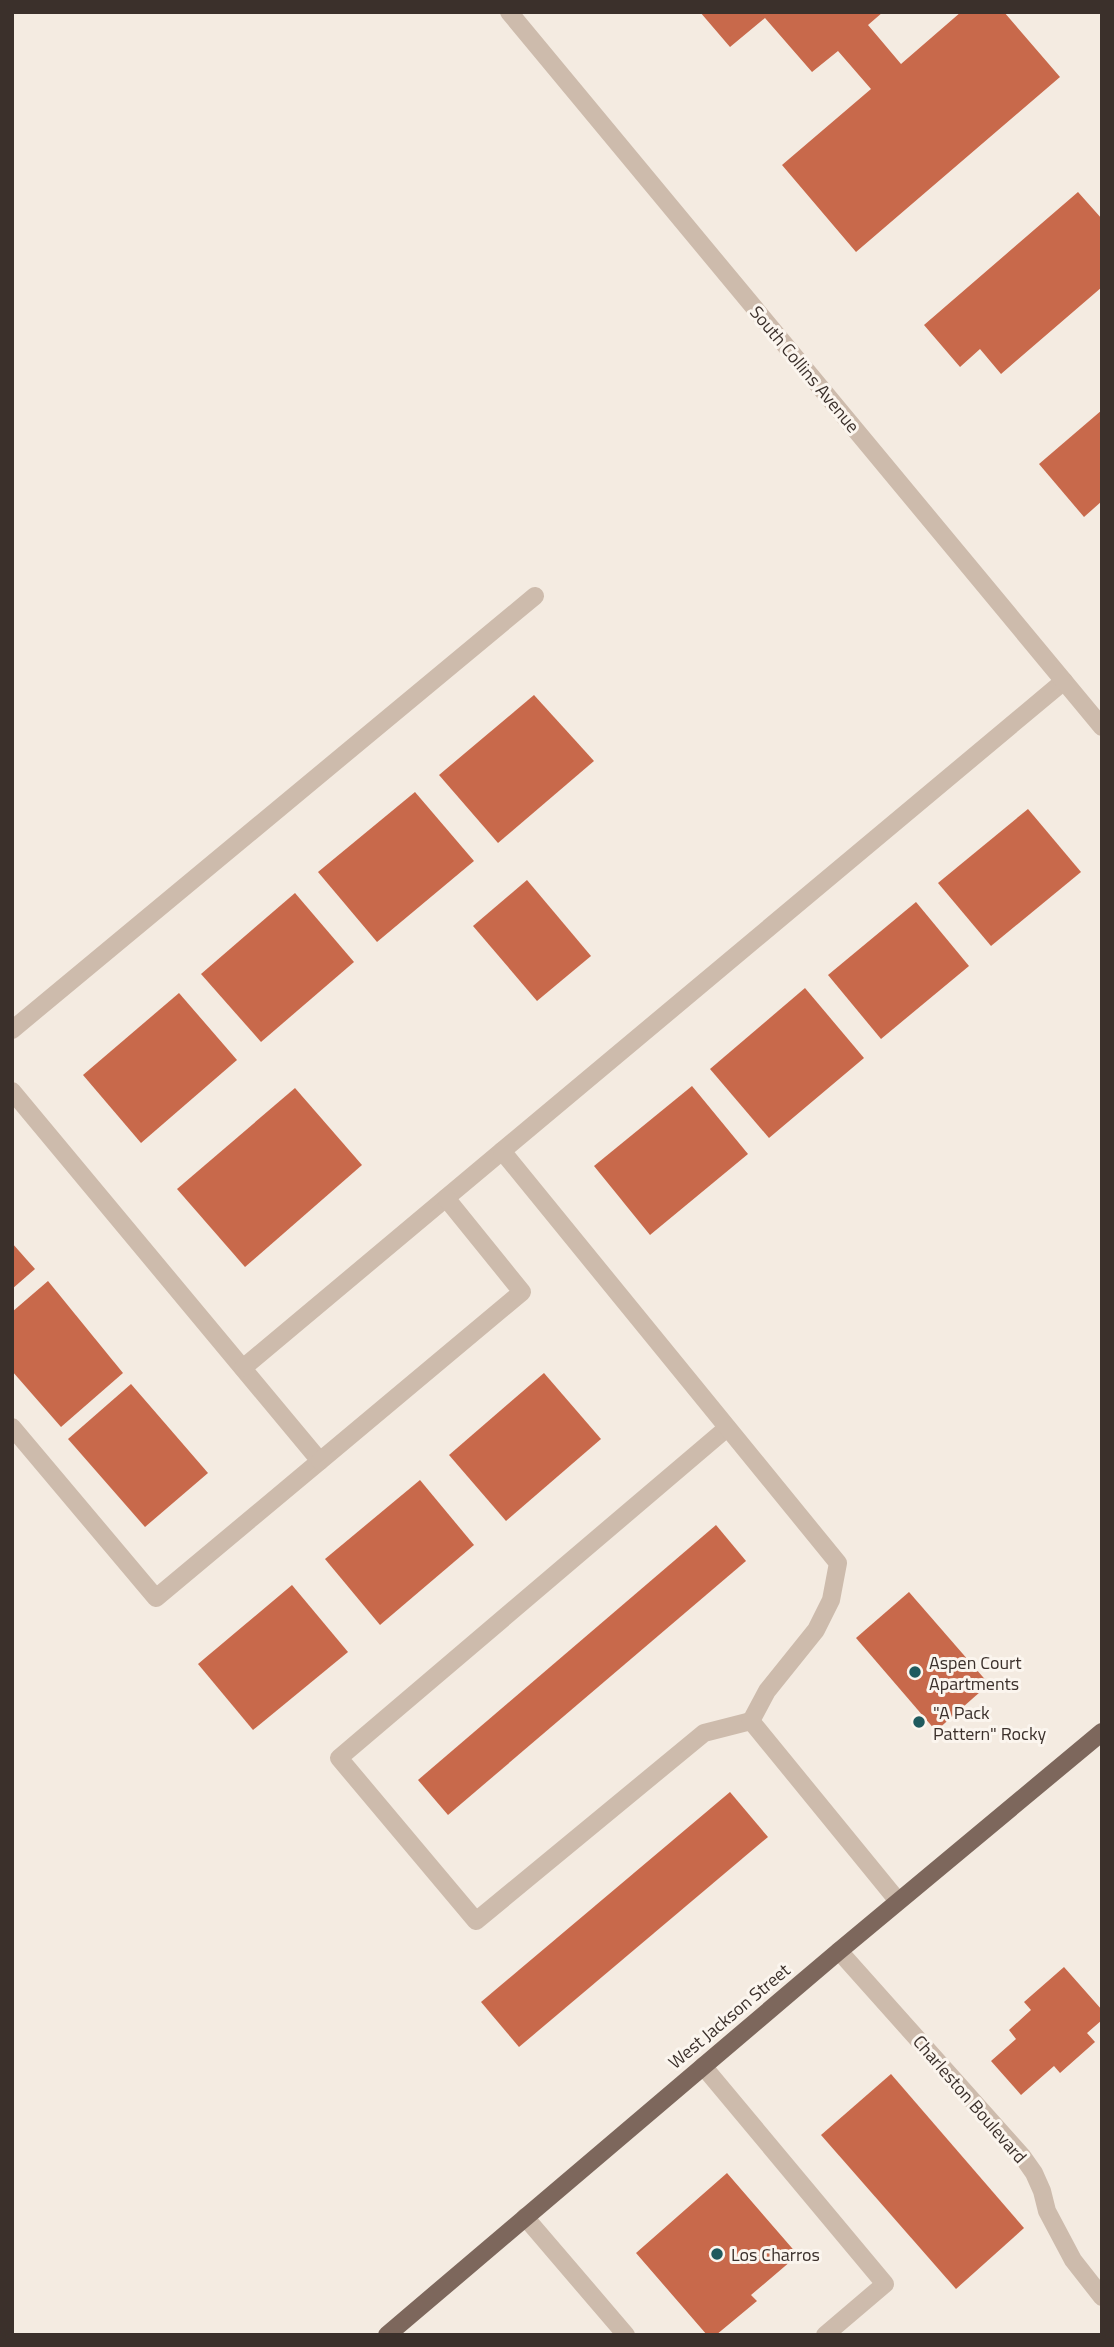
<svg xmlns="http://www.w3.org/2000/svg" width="1114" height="2347" font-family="'Titillium Web',sans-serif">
<rect width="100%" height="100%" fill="#f4ebe1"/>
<g fill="#c8694b">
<path d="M700,12H883L868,25L901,64L961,12H1004L1060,77L856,252L782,165L871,89L838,51L812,72L765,18L730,47Z"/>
<path d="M1078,192L1102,219V287L1001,374L980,349L960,367L924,325Z"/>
<path d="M1102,410V501L1084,517L1039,464Z"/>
<path d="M534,695L594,761L498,843L439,775Z"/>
<path d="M415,792L474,861L377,942L318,872Z"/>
<path d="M1028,809L1081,872L991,946L938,883Z"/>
<path d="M527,880L591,956L537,1001L473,926Z"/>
<path d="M295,893L354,962L261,1042L201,974Z"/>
<path d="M916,902L969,966L881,1039L828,975Z"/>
<path d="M805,988L864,1058L769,1138L710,1069Z"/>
<path d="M179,993L237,1060L141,1143L83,1075Z"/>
<path d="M692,1086L748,1154L650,1235L594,1166Z"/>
<path d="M295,1088L362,1165L245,1267L177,1189Z"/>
<path d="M12,1243L35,1269L12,1289Z"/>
<path d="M48,1281L123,1373L61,1427L12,1371V1312Z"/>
<path d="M544,1373L601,1439L506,1521L449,1455Z"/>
<path d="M131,1384L208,1473L145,1527L68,1439Z"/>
<path d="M420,1480L474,1545L380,1625L325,1559Z"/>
<path d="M716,1525L746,1561L448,1815L418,1780Z"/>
<path d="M292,1585L348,1652L253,1730L198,1664Z"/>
<path d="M909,1592L989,1684L936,1731L856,1638Z"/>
<path d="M730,1792L768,1837L519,2047L481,2002Z"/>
<path d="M1064,1967L1102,2010V2020L1087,2033L1095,2042L1060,2073L1054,2066L1021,2095L991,2061L1016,2039L1009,2030L1031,2010L1024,2002Z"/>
<path d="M891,2074L1024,2228L956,2289L821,2135Z"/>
<path d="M727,2173L798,2255L751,2295L757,2301L716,2335H707L636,2253Z"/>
</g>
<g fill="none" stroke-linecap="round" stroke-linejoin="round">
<g stroke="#cdbbac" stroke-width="18">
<path d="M12,1030L535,596"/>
<path d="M12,1091L320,1461L156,1598L12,1427"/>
<path d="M243,1368L502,1151"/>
<path d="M727,1428L339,1758L476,1921L704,1733L751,1721"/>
<path d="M320,1461L522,1292L446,1198"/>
<path d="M898,1901L751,1721L767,1691L816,1630L831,1600L838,1563L502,1151L1064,681"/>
<path d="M703,2066L885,2284L825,2335"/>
<path d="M525,2217L626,2335"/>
</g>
<g stroke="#cdbbac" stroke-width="18">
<path d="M509,12L1102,727"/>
<path d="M839,1951L1022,2156L1034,2173L1042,2191L1047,2211L1073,2260L1102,2297"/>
</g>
<path stroke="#7d675c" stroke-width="18" d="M387,2335L839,1951L1102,1732"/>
</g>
<g fill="#1f5a5e" stroke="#fbf5ee" stroke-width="2.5">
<circle cx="915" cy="1672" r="7"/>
<circle cx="919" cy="1722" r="7"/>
<circle cx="717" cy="2254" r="7"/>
</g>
<g text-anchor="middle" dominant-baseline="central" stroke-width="6" stroke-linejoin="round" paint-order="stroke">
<g font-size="18" fill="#3b302b" stroke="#fbf5ee">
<text transform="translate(805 369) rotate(50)">South Collins Avenue</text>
<text transform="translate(729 2016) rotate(-40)">West Jackson Street</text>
<text transform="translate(970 2099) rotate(49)">Charleston Boulevard</text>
</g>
<g font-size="18" fill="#3b302b" stroke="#fbf5ee" text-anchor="start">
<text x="929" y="1662">Aspen Court<tspan x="929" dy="21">Apartments</tspan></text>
<text x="933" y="1712">"A Pack<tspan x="933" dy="21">Pattern" Rocky</tspan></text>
<text x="731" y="2254">Los Charros</text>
</g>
</g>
<rect width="1114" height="2347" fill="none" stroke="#3b302b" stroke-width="28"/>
</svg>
